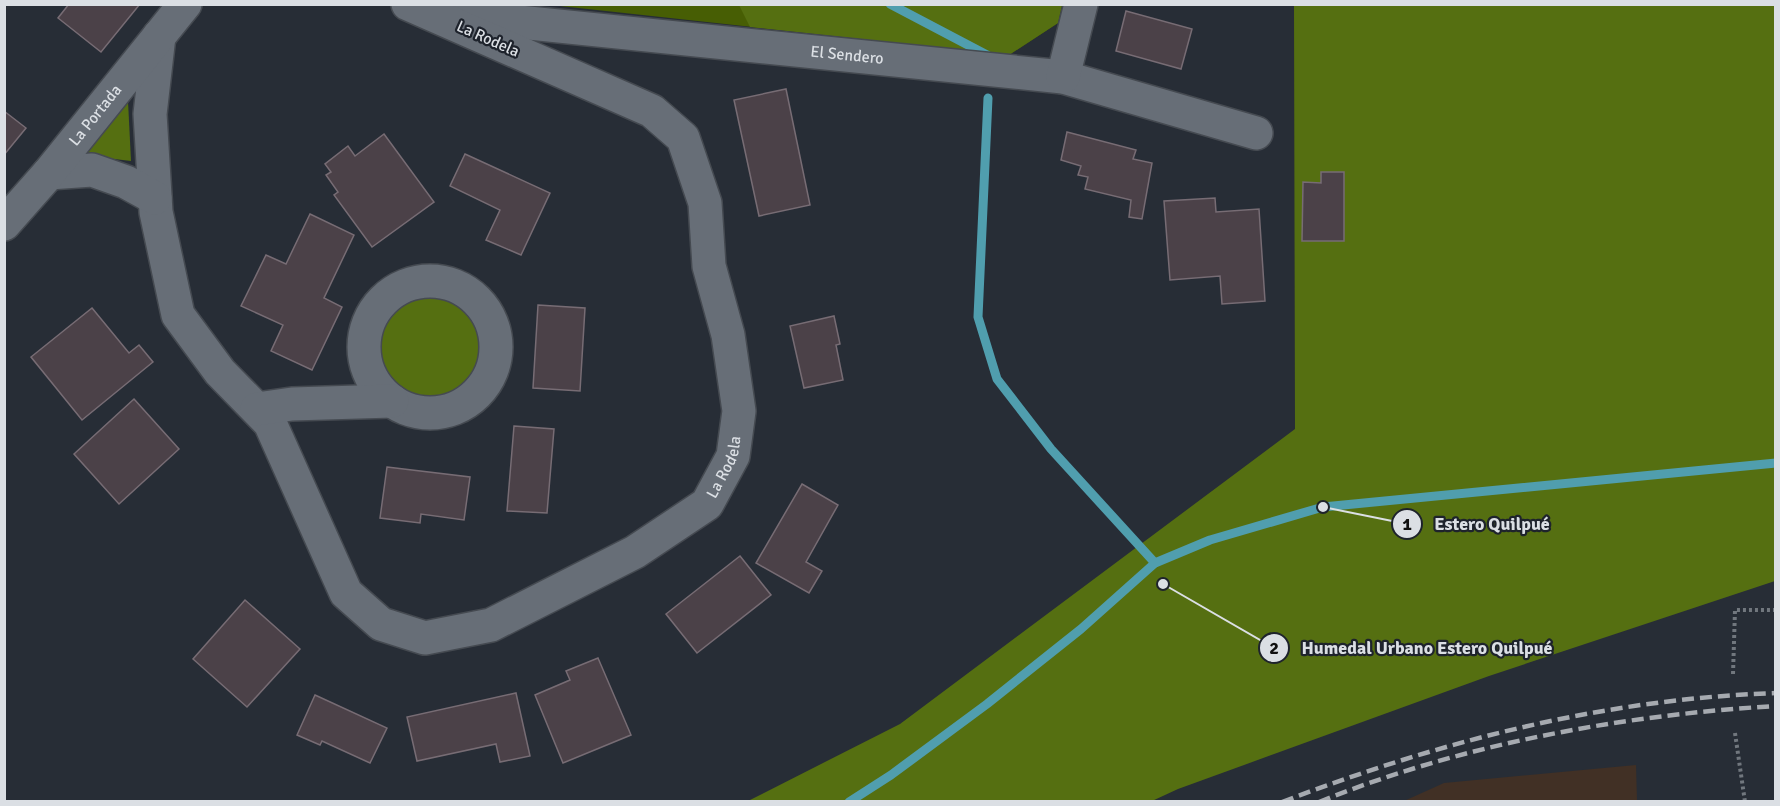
<svg xmlns="http://www.w3.org/2000/svg" width="1780" height="806" font-family="Signika,sans-serif">
<rect width="100%" height="100%" fill="#272d36"/>
<path fill="#413025" d="M1636,765L1637,801H1404L1444,783Z"/>
<path fill="#475e04" d="M551,5H1062L1058,23L1009,55Z"/>
<g fill="#556f11">
<path d="M739,5H1062L1058,23L1009,55L750,27Z"/>
<path d="M1294,5H1775V581L1489,676L1178,789L1152,801L746,802L900,724L1295,429Z"/>
<path d="M128,101L131,161L81,155Z"/>
<circle cx="431" cy="345" r="53"/>
</g>
<g fill="none" stroke-linecap="round" stroke-linejoin="round">
<g stroke="#509eae" stroke-width="9">
<path d="M890,4L987,55"/>
<path d="M988,98L978,317L997,379L1051,449L1155,563"/>
<path d="M849,802L891,775L987,704L1081,629L1155,563L1210,540L1323,507L1776,463"/>
</g>
</g>
<g fill="#4b4148" stroke="#776c74" stroke-width="1.5">
<path d="M69,4H140L101,52L58,18Z"/>
<path d="M1126,11L1192,29L1181,69L1116,51Z"/>
<path d="M786,89L810,205L759,216L734,100Z"/>
<path d="M4,111L26,128L4,155Z"/>
<path d="M1067,132L1136,150L1133,159L1152,163L1142,219L1129,217L1131,200L1085,189L1088,177L1078,175L1081,166L1061,160Z"/>
<path d="M384,134L434,202L372,247L334,195L338,192L326,175L331,172L325,164L348,146L355,156Z"/>
<path d="M465,154L550,193L521,255L486,240L500,210L450,186Z"/>
<path d="M1321,172H1344V241H1302L1303,182L1321,183Z"/>
<path d="M1215,198L1216,212L1259,209L1265,301L1222,304L1220,276L1170,280L1164,201Z"/>
<path d="M310,214L354,235L324,298L342,307L312,370L271,351L283,325L241,306L266,255L286,264Z"/>
<path d="M538,305L585,308L580,391L533,388Z"/>
<path d="M92,308L129,353L139,345L153,362L82,420L31,357Z"/>
<path d="M834,316L840,344L836,345L843,380L804,388L790,326Z"/>
<path d="M134,399L179,449L119,504L74,454Z"/>
<path d="M514,426L554,429L547,513L507,511Z"/>
<path d="M387,467L470,477L464,520L421,514L420,523L380,518Z"/>
<path d="M802,484L838,505L806,562L822,571L809,593L756,563Z"/>
<path d="M740,556L771,595L697,653L666,614Z"/>
<path d="M245,600L300,649L247,707L193,659Z"/>
<path d="M598,658L631,735L563,763L535,695L570,680L566,671Z"/>
<path d="M516,693L530,756L500,762L496,744L417,761L407,717Z"/>
<path d="M315,695L387,728L370,763L322,741L320,745L297,735Z"/>
</g>
<g fill="none" stroke-linecap="round" stroke-linejoin="round">
<g stroke="#454a51" stroke-width="36">
<g id="minor">
<path id="s1" d="M459,16L1063,77L1256,133"/>
<path id="s2" d="M159,36L150,114L156,212L178,315L220,372L270,423L346,593L381,624L425,638L491,625L635,552L707,504L733,456L739,411L728,335L709,266L705,203L683,138L652,111L408,4"/>
<path d="M1063,77L1081,4"/>
<path d="M49,173L92,170L126,182L155,198"/>
<circle cx="430" cy="347" r="66"/>
<path d="M257,409L292,404L392,401"/>
</g>
</g>
<g stroke="#454a51" stroke-width="36">
<g id="tertiary">
<path id="s3" d="M4,224L49,173L185,4"/>
</g>
</g>
<g stroke="#71777e" stroke-width="4" stroke-dasharray="3 3" stroke-linecap="butt">
<path d="M1733,674L1735,610H1776"/>
<path d="M1735,733L1745,802"/>
</g>
<use href="#minor" stroke="#676e77" stroke-width="33"/>
<use href="#tertiary" stroke="#676e77" stroke-width="33"/>
<g stroke="#a6aab0" stroke-width="4.5" stroke-dasharray="12 6" stroke-linecap="butt">
<path d="M1282,802C1442,741 1603,699 1776,693"/>
<path d="M1319,802C1462,744 1622,715 1776,706"/>
</g>
</g>
<g text-anchor="middle" dominant-baseline="central" stroke-width="4.5" stroke-linejoin="round" paint-order="stroke">
<g font-size="16" fill="#dbdfe4" stroke="#1e232c">
<text transform="translate(488 39) rotate(24)">La Rodela</text>
<text stroke="none"><textPath href="#s1" startOffset="390">El Sendero</textPath></text>
<text stroke="none"><textPath href="#s3" startOffset="142">La Portada</textPath></text>
<text stroke="none"><textPath href="#s2" startOffset="1060">La Rodela</textPath></text>
</g>
</g>
<path fill="none" stroke="#dbdfe4" stroke-width="2" d="M1323 507L1407 524M1163 584L1274 648"/>
<g fill="#dbdfe4" stroke="#1e232c" stroke-width="2">
<circle cx="1323" cy="507" r="6"/>
<circle cx="1163" cy="584" r="6"/>
<circle cx="1407" cy="524" r="15"/>
<circle cx="1274" cy="648" r="15"/>
</g>
<g font-size="18" text-anchor="middle" font-weight="bold" fill="#111">
<text x="1407" y="530">1</text>
<text x="1274" y="654">2</text>
</g>
<g font-size="18" text-anchor="middle" font-weight="bold" fill="#dbdfe4" stroke="#1e232c" stroke-width="4.5" stroke-linejoin="round" paint-order="stroke">
<text x="1492" y="530">Estero Quilpué</text>
<text x="1427" y="654">Humedal Urbano Estero Quilpué</text>
</g>
<rect width="1780" height="806" fill="none" stroke="#dbdfe4" stroke-width="12"/>
</svg>
